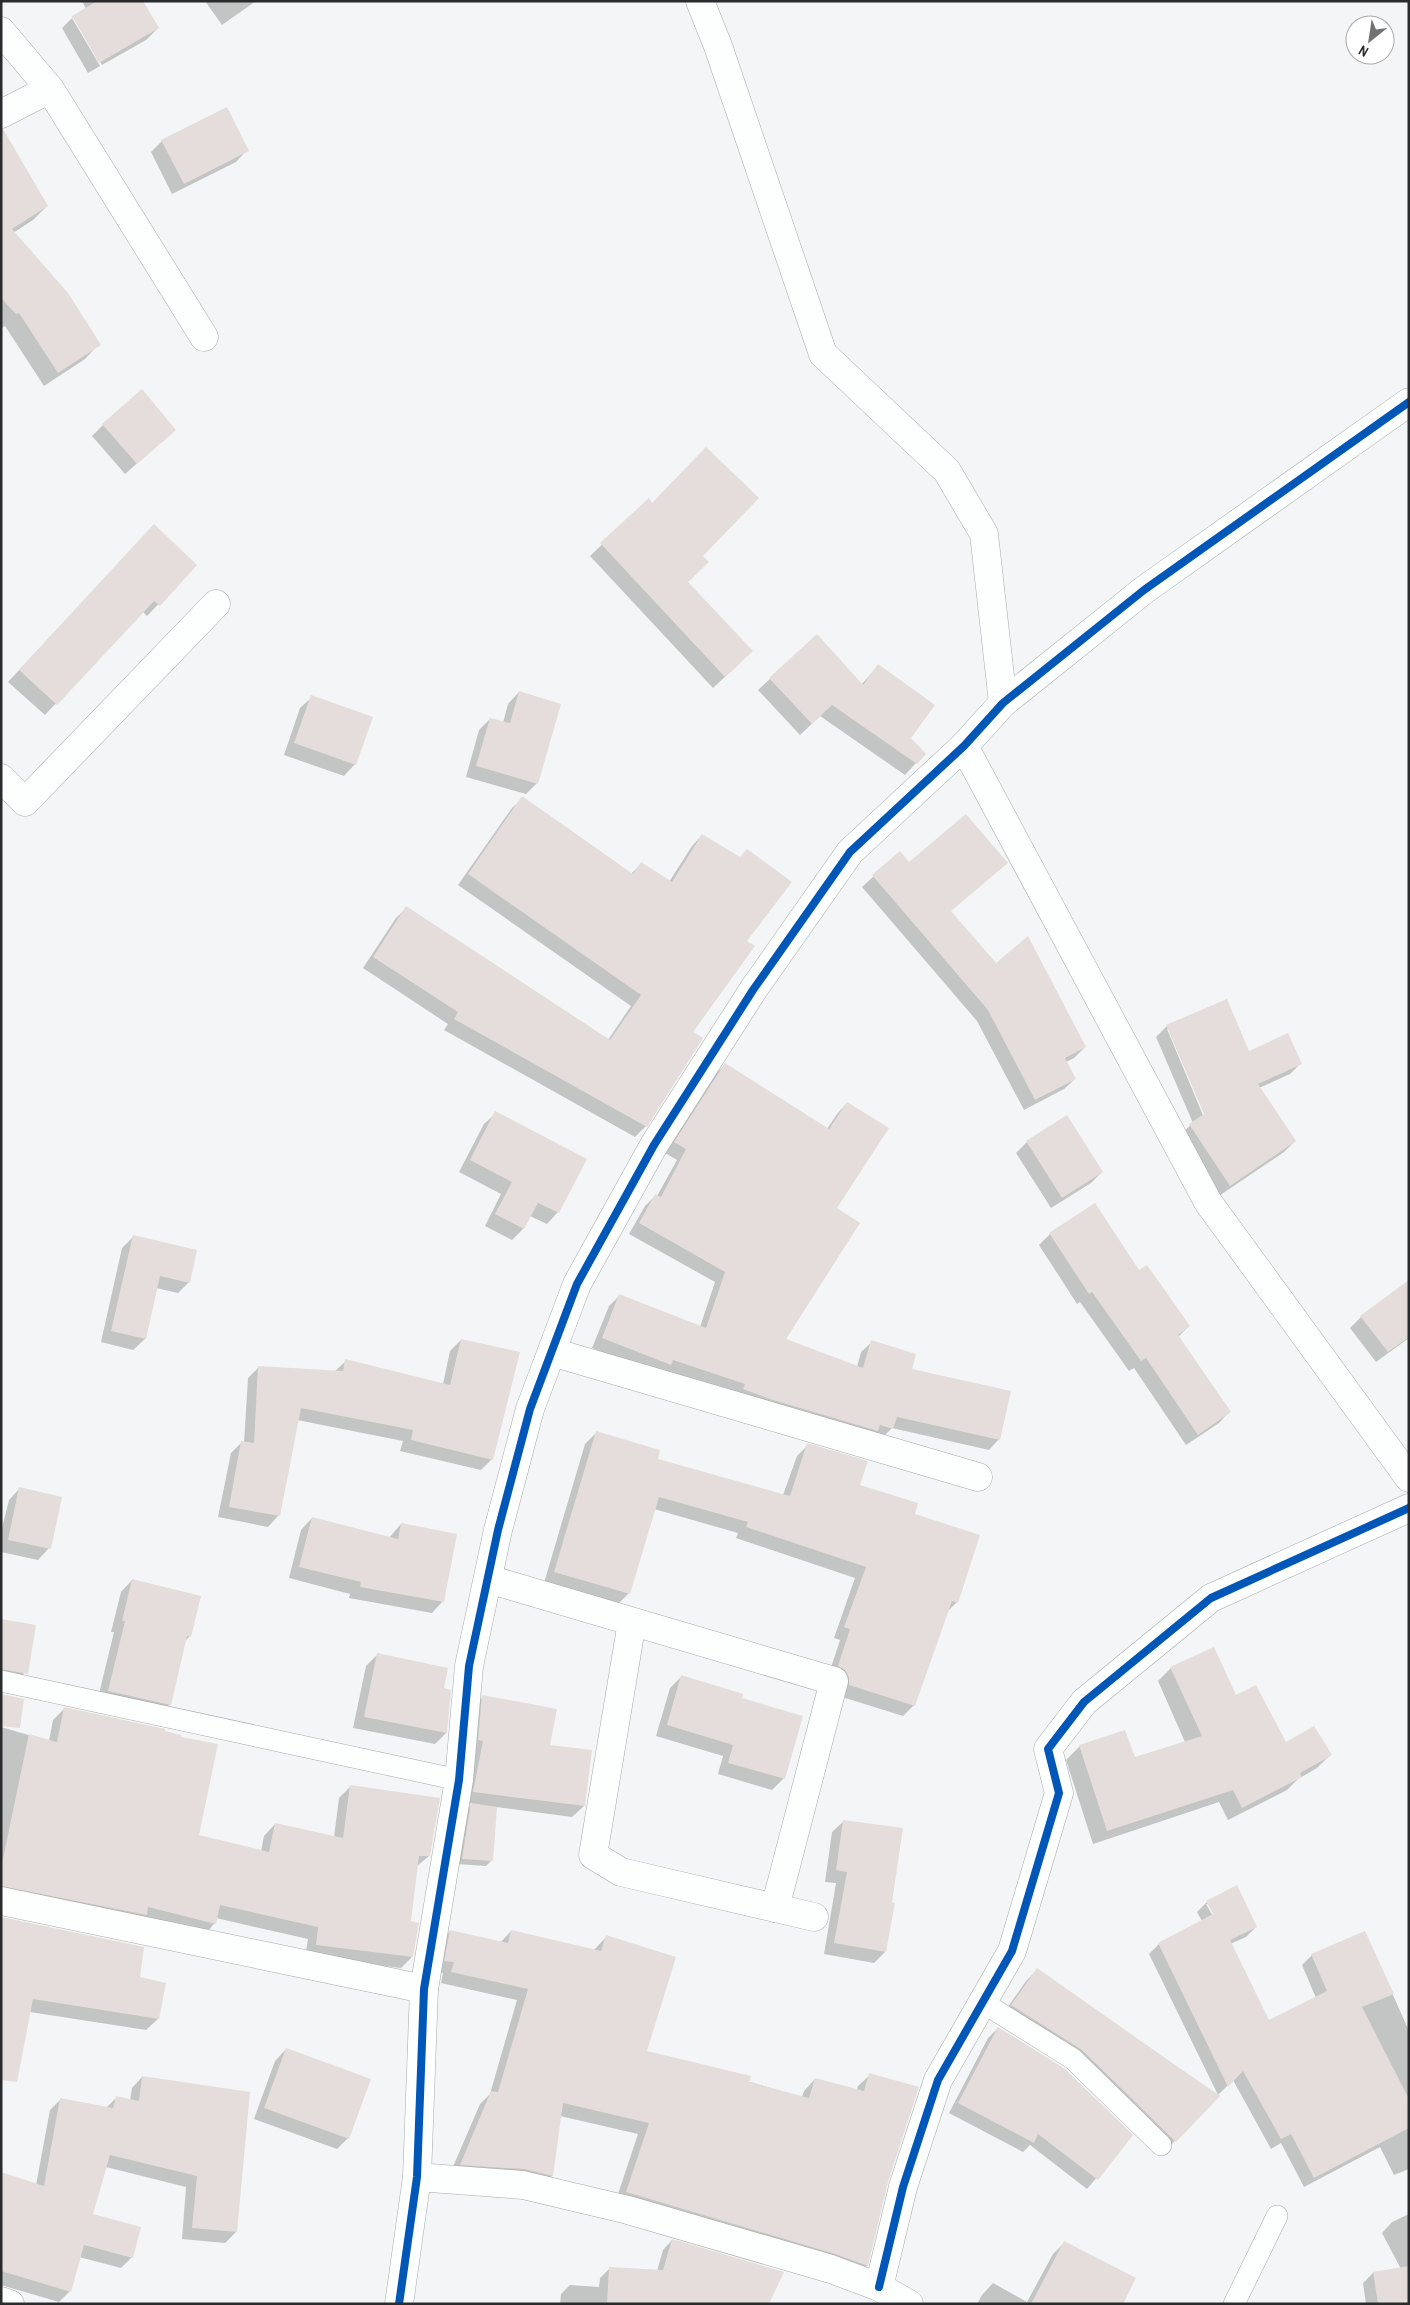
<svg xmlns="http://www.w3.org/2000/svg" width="1410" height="2305" font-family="'Archivo Narrow',sans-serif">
<rect width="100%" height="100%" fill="#f4f5f6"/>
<g fill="#0003" fill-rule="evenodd">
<path d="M82,1H142L158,28L146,40L102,65L75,18H72L100,66L88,73L62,28L73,17L86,9Z"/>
<path d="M205,1H256L222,25Z"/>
<path d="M162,141L247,150L236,162L172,194L151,152Z"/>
<path d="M1,142L47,206L33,220L13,233L99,344L85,359L44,386L5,326L1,328Z"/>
<path d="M103,425L175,430L125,474L92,436Z"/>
<path d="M649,500L701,556L687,582L740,663L713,688L590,556Z"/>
<path d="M143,537L196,565L147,616L142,611L45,715L8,682Z"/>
<path d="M817,636L861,685L878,666L910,738L924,754L905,775L820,716L800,735L758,690Z"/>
<path d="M519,692L537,783L526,794L466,777L479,730L490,719L503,723L508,704Z"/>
<path d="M312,697L355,764L344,776L284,755L300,708Z"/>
<path d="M523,798L631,874L641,864L669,882L692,846L702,835L746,941L692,1033L646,1126L635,1137L444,1030L448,1024L363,968L396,918L406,908L608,1040L631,1006L458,885L512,808Z"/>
<path d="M899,853L995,964L1085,1047L1074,1058L1066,1062L1075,1079L1064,1089L1024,1110L977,1021L862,887Z"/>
<path d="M1167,1026L1249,1053L1301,1063L1290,1074L1259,1088L1295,1141L1284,1152L1219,1196L1179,1136L1193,1123L1156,1037ZM1167,1029H1169L1207,1120H1205Z"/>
<path d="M725,1064L827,1129L837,1114L847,1103L836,1208L784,1339L857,1367L861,1352L872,1342L999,1439L989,1450L892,1428L881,1439L660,1375L592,1348L609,1306L620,1295L700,1327L715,1282L629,1234L645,1206L656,1195L657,1196L677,1160L665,1153L715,1075Z"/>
<path d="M496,1113L558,1212L547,1224L530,1216L523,1229L512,1240L485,1226L501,1194L459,1172L484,1124Z"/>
<path d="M1027,1142L1102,1172L1091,1183L1051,1208L1016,1153Z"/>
<path d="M1050,1234L1139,1272L1189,1326L1178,1337L1230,1411L1219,1423L1186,1445L1134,1368L1129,1371L1080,1302L1077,1304L1039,1245Z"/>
<path d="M133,1237L189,1282L178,1293L156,1288L145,1339L133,1350L101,1342L122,1248Z"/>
<path d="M1409,1281V1338L1376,1362L1350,1328L1361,1317Z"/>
<path d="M461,1340L492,1459L481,1470L400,1451L403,1441L297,1420L278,1516L268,1527L218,1517L231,1453L242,1442L244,1443L248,1378L259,1367L334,1372L346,1361L443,1384L450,1351Z"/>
<path d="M596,1433L656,1460L783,1495L797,1456L808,1445L859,1486L913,1515L957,1602L947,1612L914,1705L903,1716L839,1696L828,1677L840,1640L834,1638L855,1578L736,1538L738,1533L654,1509L629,1593L618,1604L544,1583L585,1444Z"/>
<path d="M20,1488L49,1548L38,1560L1,1552V1532L9,1500Z"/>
<path d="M312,1518L389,1538L401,1524L443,1601L432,1613L349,1598L350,1594L289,1578L301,1530Z"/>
<path d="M132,1580L190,1636L185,1641L170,1704L159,1716L97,1702L114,1632H111L121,1592Z"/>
<path d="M1,1621L28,1669L17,1681L1,1678Z"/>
<path d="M377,1655L443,1689L450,1691L446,1733L435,1744L353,1728L366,1666Z"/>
<path d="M1171,1668L1235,1697L1286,1744L1330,1755L1317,1768L1298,1779L1287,1790L1228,1820L1219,1802L1093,1844L1066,1760L1079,1747L1125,1732L1134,1759L1185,1742L1158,1681Z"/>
<path d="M681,1677L784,1778L772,1790L718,1774L723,1756L656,1736L670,1688Z"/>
<path d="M483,1697L549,1746L584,1806L572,1817L496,1807L492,1860L486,1866L457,1864L466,1810L472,1804L463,1803L471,1708Z"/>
<path d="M64,1709L198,1836L261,1851L264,1836L275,1824L334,1837L339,1798L351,1786L429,1856L416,1867L409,1922L412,1957L401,1968L305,1957L308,1939L216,1918L215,1923L204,1935L1,1899V1727L49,1741L53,1720Z"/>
<path d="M844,1821L885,1952L874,1963L824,1954L836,1883L825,1882L832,1832Z"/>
<path d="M1207,1902L1256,1927L1246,1937L1230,1944L1268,2021L1316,1998L1302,1965L1312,1955L1365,1932L1409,2031V2169L1394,2175L1380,2147L1304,2187L1281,2143L1271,2149L1233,2080L1218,2095L1149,1954L1159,1944L1202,1921L1197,1912ZM1206,1904H1209L1217,1919L1215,1920Z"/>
<path d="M1,1918L139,1978L165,1984L158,2019L146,2030L30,2012Z"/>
<path d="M450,1931L500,1943L511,1931L594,1950L606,1937L645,2052L802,2097L804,2091L815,2079L857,2090L858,2086L870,2075L887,2182L867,2266L856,2277L615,2203L638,2134L560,2116L552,2176L541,2187L449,2176L480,2104L490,2094L517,2000L441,1983L443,1973L434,1972L439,1943Z"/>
<path d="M1037,1970L1218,2096L1164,2152L1070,2061L1001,2017L1026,1981Z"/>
<path d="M998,2028L1132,2136L1087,2189L1030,2145L1023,2152L949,2113L988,2038Z"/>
<path d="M286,2049L348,2138L337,2149L254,2119L275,2061Z"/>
<path d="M142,2077L248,2093L236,2232L225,2243L182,2239L186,2187L106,2167L92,2215L132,2257L121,2268L79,2257L70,2291L59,2302L1,2285V2174L36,2185L50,2110L61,2099L106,2108L117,2097L130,2101L132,2088Z"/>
<path d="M1409,2214V2304H1366L1363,2283L1373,2273L1401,2269L1382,2233L1392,2222Z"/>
<path d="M672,2240L767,2304H560L561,2294L570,2285L599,2287L600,2278L609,2269L657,2271L663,2250Z"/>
<path d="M1065,2242L1121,2304H977L982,2295L993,2283L1027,2302L1053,2254Z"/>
</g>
<g fill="#e4dddb">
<path d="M97,1H143L159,28L99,63L72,16Z"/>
<path d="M227,107L249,151L184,184L161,140Z"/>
<path d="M1,129H3L48,206L12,229L68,293L101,345L58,373L19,313L16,314L1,298Z"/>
<path d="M142,389L176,430L137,464L102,424Z"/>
<path d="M706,447L759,498L703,556L709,562L688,582L753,651L725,677L600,543L649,498L652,503Z"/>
<path d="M154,524L197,565L160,606L154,601L57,705L19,670Z"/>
<path d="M817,634L863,685L878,664L935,705L911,738L926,754L917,764L832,705L812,724L769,678Z"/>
<path d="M519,691L561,704L538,784L476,766L490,718L510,723Z"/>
<path d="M311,695L373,717L356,765L294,743Z"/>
<path d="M522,796L633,874L641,862L672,882L702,834L740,857L747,849L792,882L747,941L755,946L693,1032L703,1038L647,1127L454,1019L458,1012L373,957L406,906L610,1040L641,995L468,874Z"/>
<path d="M966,814L1008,863L951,911L996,963L1028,936L1086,1047L1065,1058L1076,1079L1035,1100L988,1010L872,875L900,851L909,862Z"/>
<path d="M1227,999L1249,1051L1288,1033L1302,1064L1258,1084L1296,1141L1230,1186L1189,1124L1204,1114L1166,1025Z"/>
<path d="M725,1063L829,1129L847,1102L889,1128L837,1208L860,1223L786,1339L863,1368L871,1340L916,1354L912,1369L1011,1391L1000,1440L897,1417L893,1429L880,1425L878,1431L773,1400L743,1389L745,1384L673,1360L671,1365L602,1338L619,1294L706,1328L725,1272L639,1223L655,1194L661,1197L686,1149L674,1142Z"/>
<path d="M495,1111L587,1159L559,1213L538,1203L524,1229L495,1214L512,1182L470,1160Z"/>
<path d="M1067,1115L1103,1172L1062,1198L1026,1141Z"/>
<path d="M1095,1203L1139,1270L1147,1265L1190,1326L1178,1335L1231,1412L1198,1435L1146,1358L1141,1361L1092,1292L1089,1294L1049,1233Z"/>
<path d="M133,1235L197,1250L190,1283L160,1276L146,1339L111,1331Z"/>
<path d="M1409,1280V1337L1388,1352L1360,1316Z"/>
<path d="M461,1339L520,1352L493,1460L411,1440L413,1430L301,1408L280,1516L229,1507L241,1441L254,1443L258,1366L343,1371L345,1359L450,1385Z"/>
<path d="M596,1431L660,1450L658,1459L790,1496L807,1443L868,1461L860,1485L918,1503L915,1514L980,1535L958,1603L952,1601L915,1706L849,1685V1677L845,1670L838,1666L850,1629L844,1627L866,1567L746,1527L748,1522L659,1497L630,1594L554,1572Z"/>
<path d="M19,1487L62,1497L51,1549L8,1540Z"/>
<path d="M312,1517L398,1539L401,1523L457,1534L444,1602L360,1587L361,1582L299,1567Z"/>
<path d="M132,1579L201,1596L191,1637L187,1636L171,1705L108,1691L125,1621H122Z"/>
<path d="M1,1619L36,1625L28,1674L1,1669Z"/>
<path d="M1214,1647L1236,1695L1256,1685L1286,1742L1314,1726L1332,1755L1300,1773L1302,1777L1242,1808L1233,1790L1107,1831L1079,1745L1125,1730L1135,1757L1202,1736L1170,1667Z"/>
<path d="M377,1653L448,1668L444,1688L451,1690L447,1733L364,1717Z"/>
<path d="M681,1675L743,1694L742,1698L803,1716L785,1779L728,1763L733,1745L667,1725Z"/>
<path d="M1,1694L24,1699L20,1728L1,1726Z"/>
<path d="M482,1695L557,1709L550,1745L592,1750L585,1806L473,1792L483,1741L478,1740Z"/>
<path d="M64,1707L165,1729V1731L181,1735V1737L218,1744L199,1835L269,1852L275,1823L343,1838L350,1785L440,1798L430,1856H419L411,1921L419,1923L413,1957L316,1945L318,1927L220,1905L216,1924L148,1907L147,1915L1,1886V1868L29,1734L57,1742Z"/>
<path d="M471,1803L497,1807L493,1861L462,1859Z"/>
<path d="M843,1820L903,1828L892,1902L895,1903L886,1952L834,1943L847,1872L836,1870Z"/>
<path d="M1237,1885L1257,1927L1230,1940L1269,2020L1327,1991L1311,1954L1365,1931L1394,1994L1362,2007L1409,2099V2128L1314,2178L1291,2134L1281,2139L1243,2071L1228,2087L1158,1943L1213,1914L1206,1901Z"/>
<path d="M1,1917L144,1947L140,1977L166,1983L159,2019L33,1999L17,2082L1,2080Z"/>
<path d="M450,1930L508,1943L511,1930L601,1951L606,1935L676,1957L647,2051L751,2076L749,2082L809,2098L815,2078L864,2091L869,2073L919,2087L888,2182L868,2266L835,2254L626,2192L649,2123L563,2103L553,2176L524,2169L460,2165L491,2091L498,2092L528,1989L451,1972L454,1962L444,1961Z"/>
<path d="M1037,1968L1168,2060L1220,2096L1176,2142L1082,2050L1011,2005Z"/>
<path d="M998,2027L1065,2069L1133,2135L1098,2180L1038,2134L1034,2143L958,2103Z"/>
<path d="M286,2048L371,2079L349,2139L264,2108Z"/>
<path d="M142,2076L250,2092L237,2232L192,2228L197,2176L110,2155L93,2214L141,2227L133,2258L84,2245L71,2292L1,2271V2172L44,2186L60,2098L113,2108L116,2096L139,2101Z"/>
<path d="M672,2239L784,2272L769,2304H607L609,2267L663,2270Z"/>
<path d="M1064,2241L1136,2278L1123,2304H1031Z"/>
<path d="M1409,2266V2304H1378L1373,2272Z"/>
</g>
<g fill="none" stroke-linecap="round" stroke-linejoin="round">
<g stroke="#a8a9aa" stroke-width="22">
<g id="lane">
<path d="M1,1681L459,1780"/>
<path d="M982,2002L1073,2059L1161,2145"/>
<path d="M1234,2304L1277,2216"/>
</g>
</g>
<g stroke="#a8a9aa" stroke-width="29">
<g id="street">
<path d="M700,1L718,46L823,354L947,471L984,534L1003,703"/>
<path d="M1,31L50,89L204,337"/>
<path d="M1,114L50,89"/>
<path d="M964,746L1208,1202L1409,1478"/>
<path d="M1,778L25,802L216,604"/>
<path d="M552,1352L978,1477"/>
<path d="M488,1579L834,1681L775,1908"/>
<path d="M632,1622L593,1855L621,1872L814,1917"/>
<path d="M1,1901L424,1989"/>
<path d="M417,2177L523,2185L628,2210L831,2269L879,2287L909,2304"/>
<path d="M879,2287L903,2187L938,2080L1012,1951L1059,1793L1048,1749L1084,1702L1211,1598L1409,1508"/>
<path d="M1,2301L10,2304"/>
<path d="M399,2304L417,2177L424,1989L459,1780L469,1666L498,1530L530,1409L577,1284L654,1145L753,990L850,852L964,746L1003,703L1144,590L1409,402"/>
</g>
</g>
<use href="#lane" stroke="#fdfefe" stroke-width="21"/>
<use href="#street" stroke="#fdfefe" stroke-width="28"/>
<g stroke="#fff" stroke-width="11">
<g id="cycleway">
<path d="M879,2287L903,2187L938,2080L1012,1951L1059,1793L1048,1749L1084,1702L1211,1598L1409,1508"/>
<path d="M399,2304L417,2177L424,1989L459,1780L469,1666L498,1530L530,1409L577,1284L654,1145L753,990L850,852L964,746L1003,703L1144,590L1409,402"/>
</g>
</g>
<use href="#cycleway" stroke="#0057b8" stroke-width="8"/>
</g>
<rect width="1410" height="2305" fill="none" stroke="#2a2b2c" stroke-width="5"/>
<g transform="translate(1370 40) rotate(210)"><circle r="24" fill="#ffffff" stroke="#aaaaab"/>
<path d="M0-4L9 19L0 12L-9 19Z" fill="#717273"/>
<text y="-8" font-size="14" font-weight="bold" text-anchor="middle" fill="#2a2b2c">N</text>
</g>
</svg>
